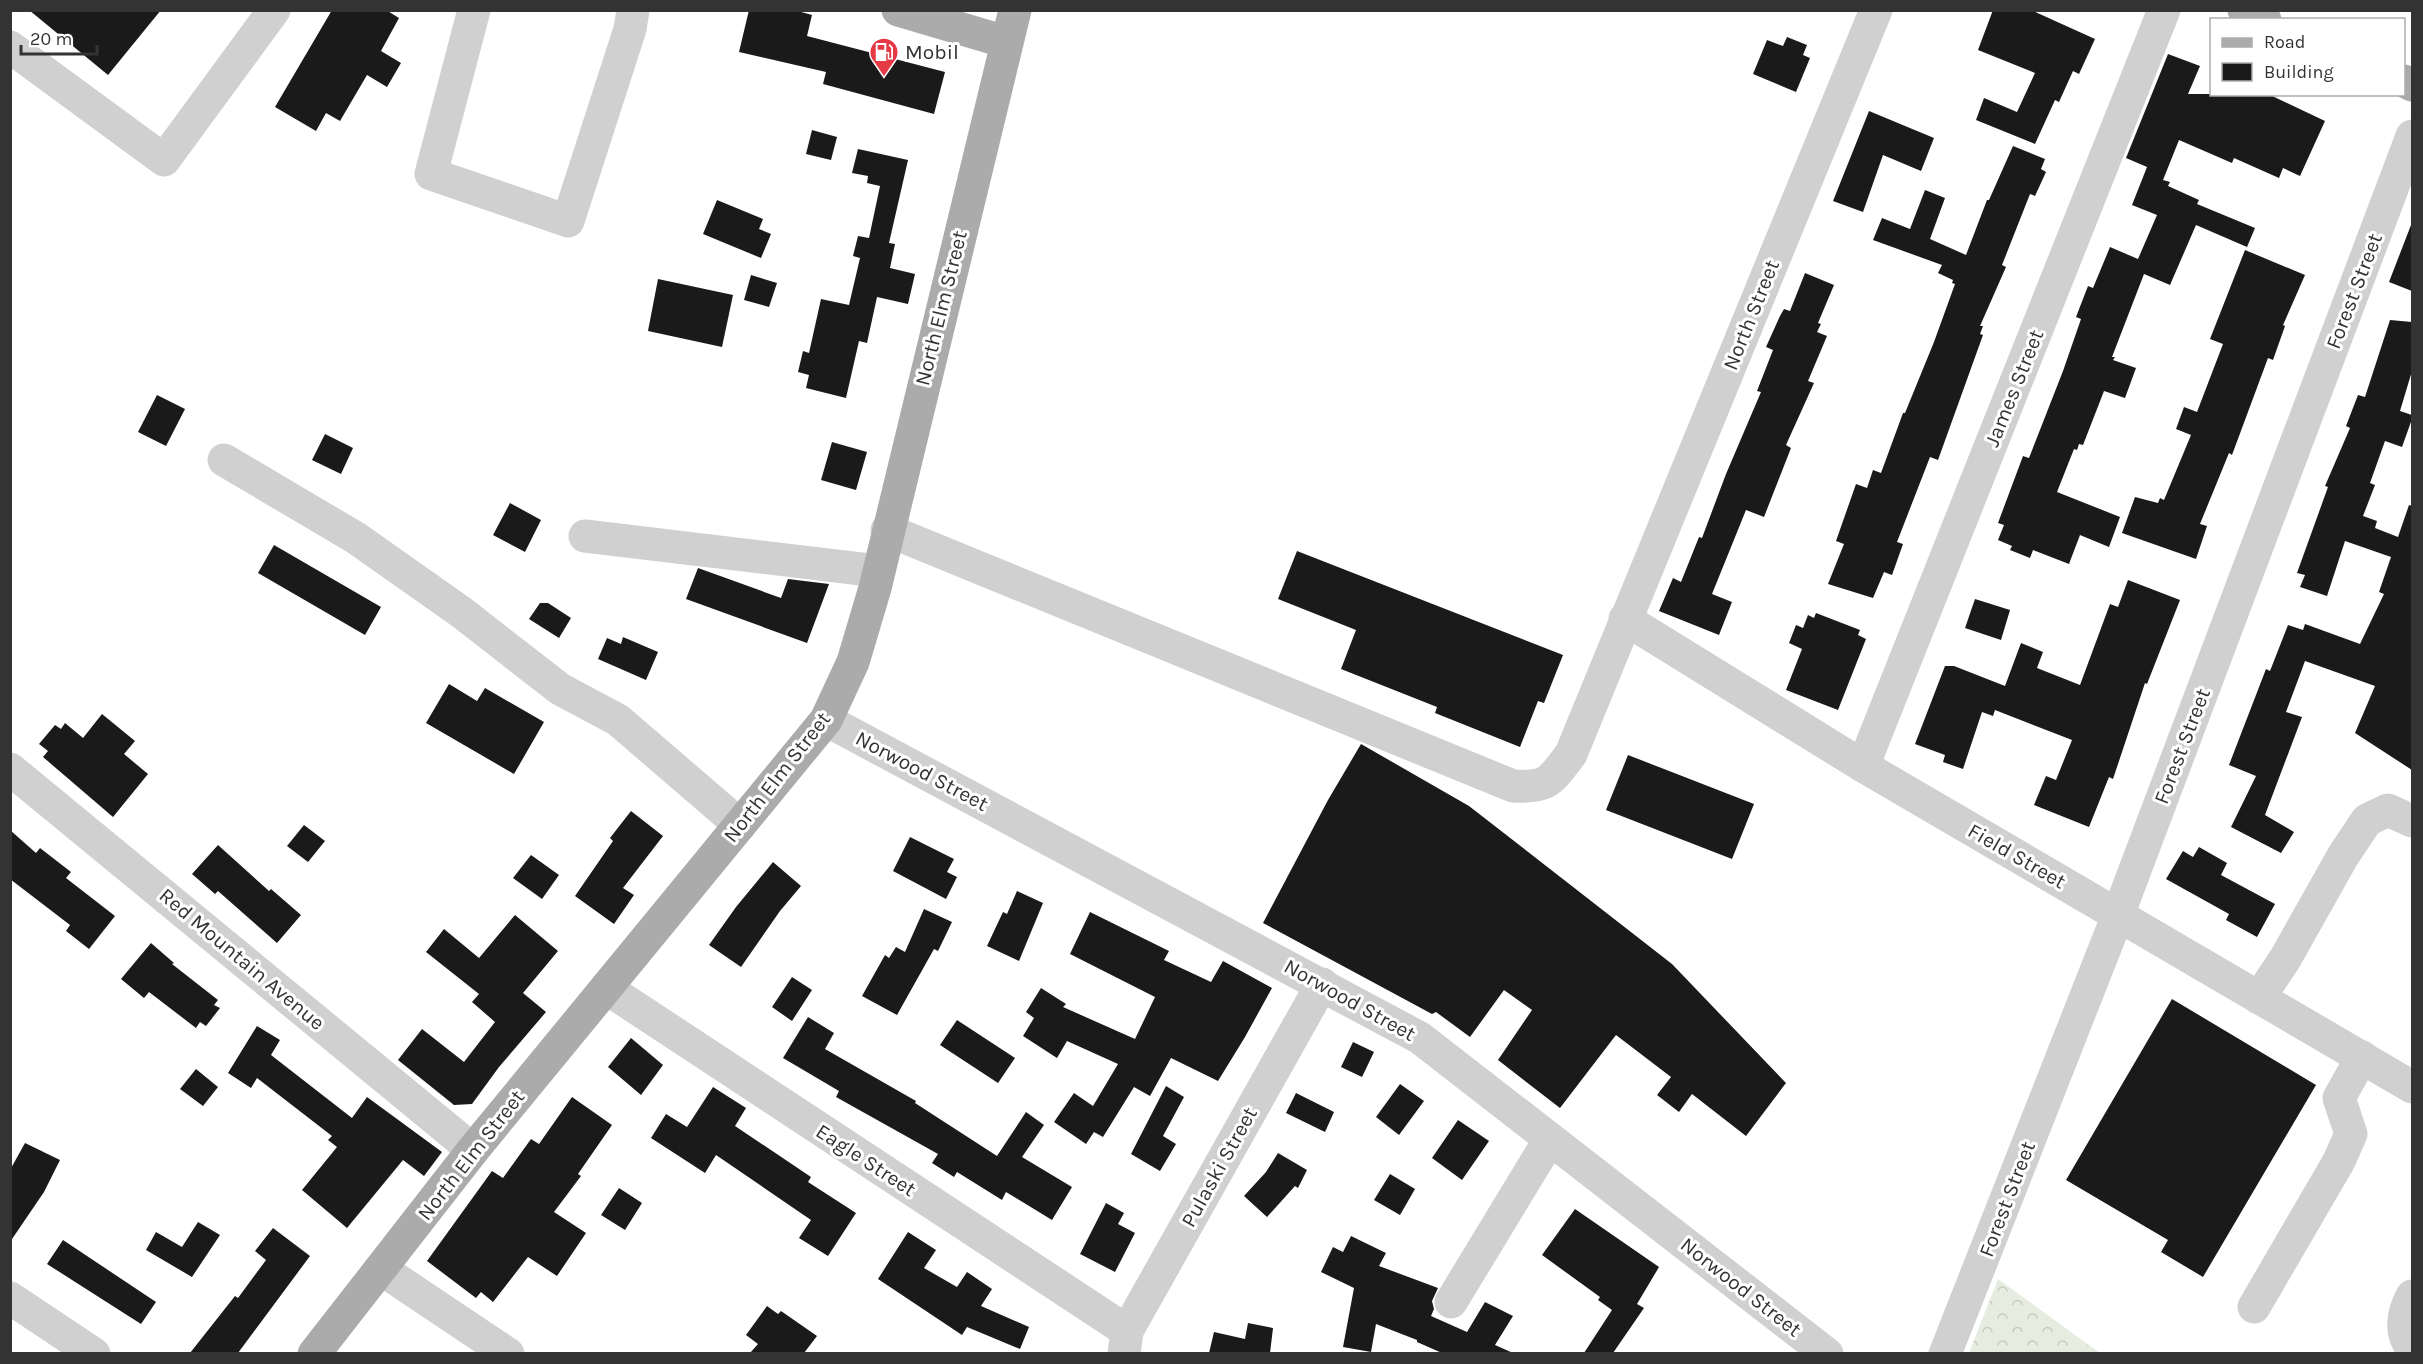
<svg xmlns="http://www.w3.org/2000/svg" width="2423" height="1364" font-family="Karla,sans-serif">
<defs>
<pattern id="forest-crowns" width="20" height="18" patternUnits="userSpaceOnUse" patternTransform="scale(1.5)"><rect width="20" height="18" fill="#e6ecdf"/><path d="M2 6a3 3 0 1 1 6 0M12 15a3 3 0 1 1 6 0" fill="none" stroke="#c6cbc0"/></pattern>
</defs>
<rect width="100%" height="100%" fill="#fff"/>
<path fill="url(#forest-crowns)" d="M1998,1279L2100,1353H1969Z"/>
<g fill="#1a1a1a">
<path d="M29,10H161L108,75Z"/>
<path d="M332,10H386L399,18L381,51L401,63L387,87L367,75L340,121L326,113L316,131L275,107Z"/>
<path d="M749,10H794L812,15L807,36L945,72L934,114L823,84L826,72L739,52Z"/>
<path d="M1993,10H2031L2095,39L2079,74L2073,71L2059,102L2055,100L2035,144L1976,120L1984,98L2017,112L2035,73L1978,50Z"/>
<path d="M1787,37L1807,45L1803,55L1810,58L1796,92L1753,74L1767,40L1783,46Z"/>
<path d="M2168,54L2200,66L2188,94H2268L2325,121L2300,176L2283,168L2279,178L2234,158L2232,163L2179,140L2163,180L2170,182L2168,186L2199,200L2197,204L2255,228L2247,247L2196,225L2170,285L2144,274L2112,357H2115L2113,360L2136,368L2125,398L2104,391L2083,445L2079,444L2077,450L2074,449L2057,492L2120,517L2109,547L2080,535L2069,564L2033,550L2030,558L2010,550L2012,546L1998,540L2004,525L1998,523L2023,456L2029,458L2063,371L2081,319L2076,317L2088,286L2093,288L2110,247L2138,259L2157,215L2132,205L2147,167L2126,158Z"/>
<path d="M1869,111L1934,138L1921,171L1883,155L1863,212L1833,201Z"/>
<path d="M812,130L837,137L831,160L806,154Z"/>
<path d="M2013,146L2045,159L2041,169L2046,172L2035,196L2030,194L2002,265L2006,267L1980,326H1983L1980,334L1983,335L1938,460L1930,457L1897,542L1903,544L1892,575L1884,572L1873,598L1828,584L1844,544L1836,541L1856,484L1867,488L1873,470L1881,473L1903,413H1905L1934,342L1955,284L1952,283L1953,280L1938,273L1942,265L1873,240L1882,218L1910,229L1925,190L1945,198L1930,239L1966,255L1987,200H1989Z"/>
<path d="M858,149L908,160L889,243L895,244L890,268L915,274L908,304L877,297L867,343L859,341L846,398L806,388L809,375L798,372L803,351L809,353L821,299L849,305L860,258L853,256L858,236L869,238L880,186L867,183L868,176L852,173Z"/>
<path d="M717,200L763,219L759,229L771,234L761,258L703,234Z"/>
<path d="M2411,225H2412V291L2389,282Z"/>
<path d="M2245,250L2305,275L2283,325L2285,326L2273,360L2268,358L2232,455L2229,453L2200,524L2207,526L2196,559L2122,533L2135,497L2158,503L2160,498L2164,500L2191,435L2176,429L2184,407L2197,412L2223,344L2210,339Z"/>
<path d="M1805,273L1834,285L1818,323L1821,324L1817,332L1827,336L1808,381L1814,383L1786,445L1791,448L1764,517L1746,510L1712,594L1732,602L1719,635L1659,611L1673,578L1681,582L1699,537L1702,538L1726,474L1761,392L1757,391L1773,350L1766,347L1780,316L1784,309L1790,311Z"/>
<path d="M751,275L777,283L769,307L744,300Z"/>
<path d="M658,279L733,295L722,347L648,331Z"/>
<path d="M2390,320L2412,322V371L2400,411L2412,415V419L2402,447L2385,441L2370,483L2375,485L2363,516L2377,521L2375,528L2398,537L2409,505L2412,506V770L2355,733L2375,686L2305,661L2286,712L2302,717L2265,815L2294,832L2281,853L2231,827L2256,776L2229,765L2266,669L2270,671L2288,625L2303,630L2305,624L2360,644L2384,594L2379,592L2391,557L2345,541L2327,596L2300,587L2305,575L2297,573L2328,487L2325,486L2350,428L2346,426L2358,395L2365,397Z"/>
<path d="M157,395L185,409L166,446L138,432Z"/>
<path d="M325,434L353,448L341,474L312,460Z"/>
<path d="M832,442L867,452L856,490L821,480Z"/>
<path d="M510,503L541,520L525,552L493,535Z"/>
<path d="M274,545L381,607L365,635L258,573Z"/>
<path d="M1297,551L1563,655L1544,703L1538,701L1520,747L1435,713L1437,707L1341,669L1356,630L1278,599Z"/>
<path d="M698,568L781,598L788,579L829,584L807,643L686,599Z"/>
<path d="M2128,580L2180,600L2147,684L2145,683L2113,779L2109,777L2089,827L2034,805L2046,776L2056,780L2072,740L1995,710L1993,716L1982,712L1963,769L1943,762L1945,755L1915,744L1945,666H1954L2005,686L2021,643L2043,652L2037,668L2080,685L2110,604L2118,607Z"/>
<path d="M1975,599L2010,610L2001,640L1965,628Z"/>
<path d="M540,603H548L571,618L559,638L529,619Z"/>
<path d="M1816,613L1860,630L1858,635L1866,639L1838,710L1786,690L1802,649L1789,643L1796,625L1803,628L1808,615L1814,618Z"/>
<path d="M623,637L658,652L646,680L598,659L607,638L621,644Z"/>
<path d="M449,684L477,701L485,688L544,722L514,774L426,723Z"/>
<path d="M102,714L135,741L124,754L148,774L113,817L43,757L48,751L39,744L55,725L61,729L65,723L83,738Z"/>
<path d="M1361,744L1469,806L1672,964L1786,1083L1746,1136L1692,1094L1679,1112L1657,1095L1671,1077L1616,1035L1560,1108L1498,1060L1532,1010L1504,990L1470,1037L1436,1012L1432,1014L1263,923L1328,800Z"/>
<path d="M1628,755L1754,804L1732,859L1606,810Z"/>
<path d="M631,811L663,836L623,888L634,895L614,924L575,896L613,841L610,838Z"/>
<path d="M304,825L325,841L308,862L287,846Z"/>
<path d="M10,830L36,853L40,848L71,872L66,878L115,916L89,949L66,931L70,925L10,879Z"/>
<path d="M910,837L954,859L947,872L957,877L946,899L893,871Z"/>
<path d="M218,845L269,891L271,889L301,915L277,943L218,891L215,894L192,874Z"/>
<path d="M2199,847L2227,863L2221,875L2275,904L2257,937L2226,920L2229,914L2166,879L2183,851L2193,857Z"/>
<path d="M531,855L559,875L542,899L513,878Z"/>
<path d="M773,862L801,886L780,911L741,967L709,945L736,907Z"/>
<path d="M1017,891L1043,903L1019,961L987,946L1003,912L1007,914Z"/>
<path d="M924,909L952,922L938,951L934,949L897,1015L862,996L885,955L889,958L896,947L905,952Z"/>
<path d="M1090,912L1169,951L1164,960L1211,982L1223,961L1272,988L1245,1037L1218,1081L1171,1058L1150,1096L1134,1087L1103,1137L1094,1132L1086,1144L1054,1122L1074,1093L1093,1106L1118,1064L1067,1041L1057,1058L1023,1036L1034,1018L1026,1012L1041,988L1066,1004L1063,1007L1135,1039L1155,997L1070,954Z"/>
<path d="M515,915L558,951L523,993L546,1012L499,1067L472,1104L454,1105L398,1060L422,1029L464,1062L495,1022L472,1002L479,994L426,952L444,929L479,958Z"/>
<path d="M151,943L174,963L172,964L218,1000L214,1005L220,1008L206,1026L200,1022L196,1028L149,992L144,998L121,979Z"/>
<path d="M792,977L812,990L792,1021L772,1007Z"/>
<path d="M2172,999L2316,1085L2203,1277L2161,1252L2168,1240L2066,1180Z"/>
<path d="M808,1017L834,1033L825,1049L916,1101L915,1103L997,1156L1026,1112L1044,1125L1022,1157L1072,1187L1052,1220L1006,1192L1002,1200L957,1172L954,1177L932,1163L938,1154L836,1097L839,1091L783,1058Z"/>
<path d="M957,1020L1015,1058L998,1083L940,1045Z"/>
<path d="M257,1026L280,1040L271,1055L352,1118L367,1097L442,1152L424,1176L403,1160L347,1228L302,1190L337,1147L328,1140L332,1136L257,1078L251,1088L228,1073Z"/>
<path d="M631,1038L663,1065L641,1095L608,1067Z"/>
<path d="M1353,1042L1374,1052L1362,1077L1341,1067Z"/>
<path d="M196,1069L218,1087L203,1106L180,1089Z"/>
<path d="M1400,1084L1424,1101L1399,1135L1376,1117Z"/>
<path d="M1166,1086L1184,1097L1163,1136L1176,1144L1160,1171L1131,1154Z"/>
<path d="M713,1087L746,1108L735,1126L811,1177L808,1182L856,1213L828,1256L799,1238L811,1220L716,1155L705,1173L651,1138L666,1114L687,1127Z"/>
<path d="M1296,1093L1334,1112L1325,1132L1286,1113Z"/>
<path d="M572,1097L612,1125L578,1174L581,1176L554,1212L586,1233L557,1276L528,1257L493,1302L481,1292L476,1298L427,1261L492,1171L503,1178L531,1139L539,1144Z"/>
<path d="M1458,1120L1489,1141L1462,1180L1432,1158Z"/>
<path d="M25,1143L60,1160L44,1192L10,1242V1170Z"/>
<path d="M1278,1153L1307,1170L1298,1188L1295,1186L1267,1217L1244,1196L1266,1172Z"/>
<path d="M1390,1174L1415,1189L1400,1215L1374,1200Z"/>
<path d="M619,1188L642,1203L625,1230L601,1215Z"/>
<path d="M1106,1203L1124,1213L1118,1224L1135,1233L1115,1272L1080,1254Z"/>
<path d="M1575,1209L1659,1267L1637,1304L1644,1308L1613,1353H1584L1612,1310L1598,1300L1600,1297L1542,1255Z"/>
<path d="M198,1222L220,1235L192,1277L146,1250L156,1232L182,1247Z"/>
<path d="M273,1228L310,1256L238,1353H190L235,1296L238,1298L266,1260L255,1251Z"/>
<path d="M908,1232L936,1250L924,1268L957,1287L967,1272L992,1289L981,1306L1029,1327L1020,1349L967,1327L962,1335L878,1279Z"/>
<path d="M1351,1236L1386,1253L1379,1266L1438,1288L1432,1301L1434,1309L1431,1316L1467,1332L1485,1302L1513,1316L1495,1345L1513,1353H1442L1417,1342V1340L1376,1324L1371,1352L1343,1347L1354,1288L1321,1272L1333,1247L1343,1252Z"/>
<path d="M63,1240L156,1302L141,1324L47,1264Z"/>
<path d="M767,1306L778,1314L781,1311L817,1336L804,1353H750L758,1344L746,1335Z"/>
<path d="M1248,1323L1273,1328L1270,1353H1209L1214,1332L1245,1339Z"/>
</g>
<g fill="none" stroke-linecap="round" stroke-linejoin="round">
<g stroke="#d0d0d0" stroke-width="33">
<path d="M474,10L431,174L568,221L630,29L633,10"/>
<path d="M10,47L164,160L274,10"/>
<path d="M224,460L356,538L461,612L560,689L618,720L740,825"/>
<path d="M887,530L1513,786C1549,788 1550,781 1571,754L1876,10"/>
<path d="M585,536L878,571"/>
<path d="M1625,619L1863,766L2412,1087"/>
<path d="M826,720L1420,1038L1827,1354"/>
<path d="M1863,766L2164,10"/>
<path d="M10,769L473,1150"/>
<path d="M606,988L1127,1331"/>
<path d="M2259,998L2285,959L2343,856L2367,820L2388,810L2412,821"/>
<path d="M381,1269L508,1354"/>
<path d="M2412,1296C2403,1312 2399,1333 2412,1348"/>
<path d="M10,1298L94,1354"/>
<path d="M1451,1302L1550,1139"/>
<path d="M2254,1307L2339,1161L2351,1134L2339,1098L2362,1057"/>
<path d="M1124,1354L1127,1331L1322,984"/>
<path d="M1945,1354L2118,915L2412,136"/>
</g>
<g stroke="#ababab" stroke-width="33">
<path d="M898,10L1006,42"/>
<path d="M2244,10L2265,20"/>
<path d="M2404,81L2412,85"/>
<path d="M314,1354L473,1150L826,720L853,662L875,588L1015,10"/>
</g>
</g>
<defs>
<g id="fuel-pin" transform="scale(1.5)"><path d="M0 17L-7.5 6A9.5 9.5 0 1 1 7.5 6Z" fill="#e63946" stroke="#fff"/><path d="M-5.5-6h7V0h2V4h1.3V-2.5L3-4.5l.8-.8L6-3V5H2.5V1h-1V6h-7ZM-4.2-4.7v3.2H.2V-4.7Z" fill="#fff"/></g>
</defs>
<g fill-rule="evenodd">
<use href="#fuel-pin" x="884" y="52"/>
</g>
<g text-anchor="middle" dominant-baseline="central" stroke-width="6" stroke-linejoin="round" paint-order="stroke">
<g font-size="21" fill="#333" stroke="#fff" text-anchor="start">
<text x="905" y="52">Mobil</text>
</g>
<g font-size="21" fill="#333" stroke="#fff">
<text transform="translate(2354 291) rotate(-69)">Forest Street</text>
<text transform="translate(941 308) rotate(-76)">North Elm Street</text>
<text transform="translate(1751 315) rotate(-68)">North Street</text>
<text transform="translate(2014 388) rotate(-68)">James Street</text>
<text transform="translate(2182 746) rotate(-69)">Forest Street</text>
<text transform="translate(922 771) rotate(28)">Norwood Street</text>
<text transform="translate(777 777) rotate(-52)">North Elm Street</text>
<text transform="translate(2017 856) rotate(30)">Field Street</text>
<text transform="translate(242 959) rotate(40)">Red Mountain Avenue</text>
<text transform="translate(1350 1000) rotate(29)">Norwood Street</text>
<text transform="translate(471 1155) rotate(-52)">North Elm Street</text>
<text transform="translate(866 1160) rotate(33)">Eagle Street</text>
<text transform="translate(1219 1167) rotate(-61)">Pulaski Street</text>
<text transform="translate(2007 1199) rotate(-69)">Forest Street</text>
<text transform="translate(1741 1287) rotate(38)">Norwood Street</text>
</g>
</g>
<rect width="2423" height="1364" fill="none" stroke="#333333" stroke-width="24"/>
<rect x="2210" y="18" width="195" height="78" fill="#ffffff" stroke="#adadad" stroke-width="1.5"/>
<rect x="2222" y="38" width="30" height="9" fill="#ababab" stroke="#adadad" stroke-width="1.5"/>
<text x="2264" y="48" font-size="18" fill="#333333">Road</text>
<rect x="2222" y="63" width="30" height="18" fill="#1a1a1a" stroke="#adadad" stroke-width="1.5"/>
<text x="2264" y="78" font-size="18" fill="#333333">Building</text>
<path d="M21 45v9h76v-9" fill="none" stroke="#333333" stroke-width="3"/>
<text x="30" y="45" font-size="18" fill="#333333" stroke="#ffffff" stroke-width="4.5" paint-order="stroke">20 m</text>
</svg>
